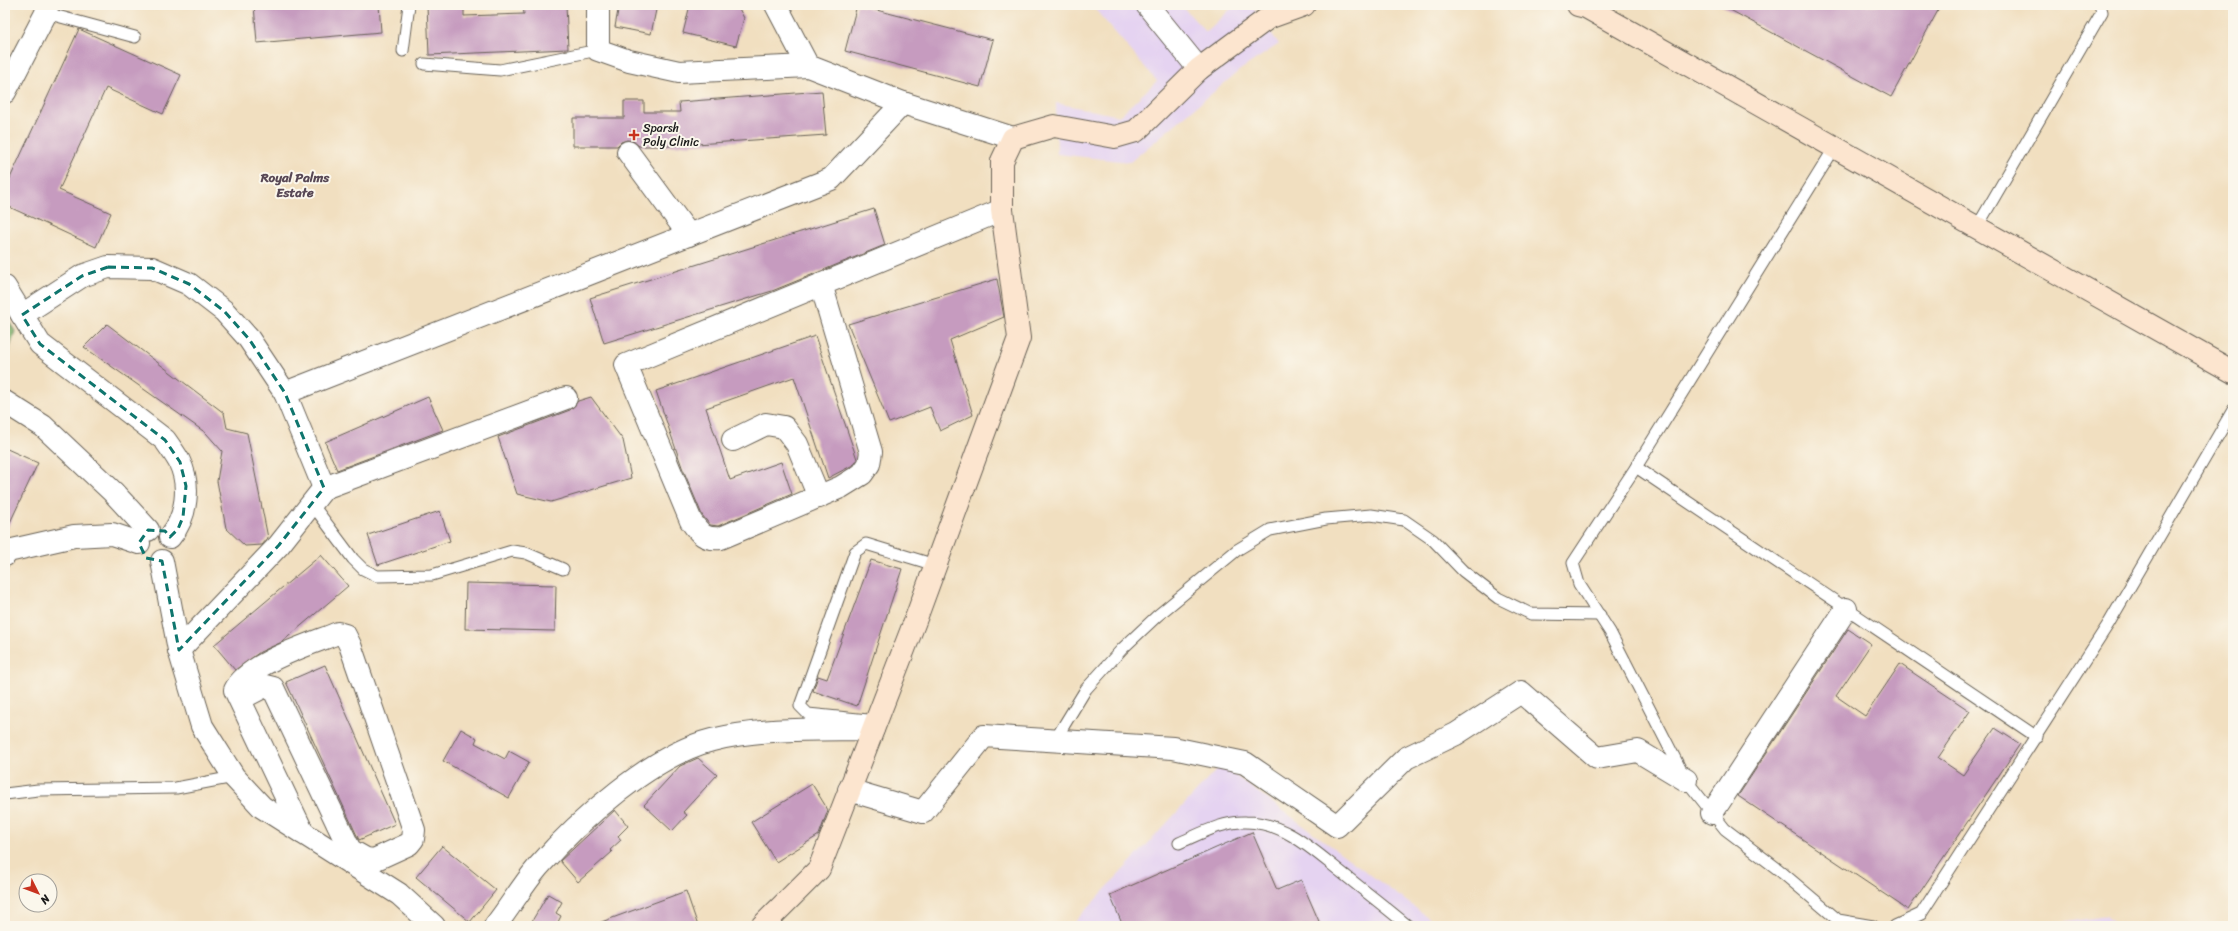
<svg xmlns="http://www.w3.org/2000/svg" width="2238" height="931" font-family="Sriracha,sans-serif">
<rect width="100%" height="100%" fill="#fbf7ec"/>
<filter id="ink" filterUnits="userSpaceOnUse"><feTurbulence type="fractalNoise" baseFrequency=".025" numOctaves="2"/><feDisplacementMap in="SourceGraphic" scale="8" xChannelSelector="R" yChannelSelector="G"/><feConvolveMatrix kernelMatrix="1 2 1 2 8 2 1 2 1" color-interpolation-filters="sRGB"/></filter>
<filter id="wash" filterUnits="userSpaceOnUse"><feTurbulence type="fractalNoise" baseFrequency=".012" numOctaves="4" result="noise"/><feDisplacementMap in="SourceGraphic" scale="16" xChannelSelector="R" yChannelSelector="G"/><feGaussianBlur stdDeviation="0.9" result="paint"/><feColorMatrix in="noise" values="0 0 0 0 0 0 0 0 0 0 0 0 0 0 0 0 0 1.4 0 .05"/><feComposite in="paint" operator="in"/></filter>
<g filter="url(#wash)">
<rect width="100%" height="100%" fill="#f1dfc0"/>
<g fill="#e5d3f1">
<path d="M1096,5H1181L1206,32L1235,5H1251L1279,44L1240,70L1130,162L1057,154L1056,103L1119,116L1157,81L1094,8Z"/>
<path d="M1221,765L1440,926H1071Z"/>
<path d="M2106,916L2117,926H2043Z"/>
</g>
<path fill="#7eb06b" stroke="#4d6644" d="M5,315L15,331L5,365Z"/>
<g id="blocks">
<g fill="#c69bbf">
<path d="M254,5H379L381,32L257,43Z"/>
<path d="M427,5H464V16L524,14L523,5H566L568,49L429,55Z"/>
<path d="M619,5H657L651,34L615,27Z"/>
<path d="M690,5H737L744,18L736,46L683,33Z"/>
<path d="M857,5L993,40L980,87L845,51Z"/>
<path d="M1721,5H1941L1891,97Z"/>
<path d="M79,29L181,75L163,114L106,88L59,190L111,213L96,247L5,205V189Z"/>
<path d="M822,91L826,135L668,146H639L633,141L627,140L621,142L617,146H573V118H624V101H644V112H680L679,102Z"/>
<path d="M874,209L885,245L772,291L604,343L590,298Z"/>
<path d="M997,279L1004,317L950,340L973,415L940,431L930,407L889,423L848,324Z"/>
<path d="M107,324L224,413L227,428L247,433L268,538L262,545L245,546L226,528L217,481L222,451L206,433L84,347Z"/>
<path d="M815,336L857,459L853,465L828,478L794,377L706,408L730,480L781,462L792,494L718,526L710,525L702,515L682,467L656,391Z"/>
<path d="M428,397L443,430L337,470L325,442Z"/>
<path d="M591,397L623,440L631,478L551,502L517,494L498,437L570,410L578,401Z"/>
<path d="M5,448L38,463L5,533Z"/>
<path d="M440,511L450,541L378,565L368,535Z"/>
<path d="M321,555L348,586L282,642L260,652L235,670L214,645Z"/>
<path d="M871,560L902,569L857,706L813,691L818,676L827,679Z"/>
<path d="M466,583L556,585L555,631L465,629Z"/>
<path d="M1848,629L1871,644L1836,696L1865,716L1900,664L1970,711L1938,758L1963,775L1995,728L2020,744L1908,910L1738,796Z"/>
<path d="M325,665L395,824L359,840L286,682Z"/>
<path d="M461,729L477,738L475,743L505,759L509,751L529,762L509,798L443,761Z"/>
<path d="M698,758L717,775L683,812L687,815L672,831L644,805L680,766Z"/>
<path d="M812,784L828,810L819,835L776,862L751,822Z"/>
<path d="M615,810L628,826L618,836L621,840L610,850L612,852L578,882L560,861Z"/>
<path d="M1252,832L1277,890L1301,880L1321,926H1123L1110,895Z"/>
<path d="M442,846L496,890L470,922L416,877Z"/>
<path d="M686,891L698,926H596V924Z"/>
<path d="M548,894L562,902L556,913L561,916L556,926H529Z"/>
</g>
</g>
</g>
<g filter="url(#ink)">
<use href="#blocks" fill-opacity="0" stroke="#676055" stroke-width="1"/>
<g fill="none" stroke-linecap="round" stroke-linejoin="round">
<g stroke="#676055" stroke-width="13">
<g id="lane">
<path d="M46,13L135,37"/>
<path d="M403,51L409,5"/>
<path d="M424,64L500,70L598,50"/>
<path d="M1835,147L1636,467L1573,563L1579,584L1610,632L1686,780L1725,829L1779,870L1838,920L1873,926"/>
<path d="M1977,227L2102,12L2100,5"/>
<path d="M1636,467L2037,737"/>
<path d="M312,504L353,559L363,569L377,576L432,575L512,551L526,553L563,569"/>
<path d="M868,720L808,714L800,706L855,552L866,544L935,565"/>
<path d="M1055,740L1086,689L1122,649L1157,616L1237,550L1270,530L1326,519L1371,515L1404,520L1433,540L1463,571L1498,598L1531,614L1600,615"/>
<path d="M5,794L38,790L176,788L234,777"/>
<path d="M1179,843C1200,834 1223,821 1246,822C1286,822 1316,853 1346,876C1367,893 1388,909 1408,926"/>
<path d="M1895,926L1921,914L2109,623L2233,410"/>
</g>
</g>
<g stroke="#676055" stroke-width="24">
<g id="street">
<path d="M598,5V50L629,61L679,72L808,66"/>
<path d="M776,5L808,66L903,103L1013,138"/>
<path d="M1147,5L1199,69"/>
<path d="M5,92L46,13L47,5"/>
<path d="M628,152L689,235"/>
<path d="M821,284L871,452L869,464L862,474L841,487L721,538C705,540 700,534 691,521L626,365L1002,210"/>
<path d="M5,287L40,344L165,440C170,447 175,454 179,461C191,485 187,517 170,537"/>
<path d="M22,315L82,276L108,267L152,268L189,284L224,311L249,339L285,393"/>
<path d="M566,398L324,488L285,393L831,179L903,103"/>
<path d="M5,402L43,426L113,492L148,530"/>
<path d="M733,440L766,424L784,427L797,444L819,497"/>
<path d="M5,555L8,551L74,536L112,534L139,543"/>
<path d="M162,561L179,650L202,726L234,777L262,807L399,894L434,926"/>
<path d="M179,650L279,545L324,488"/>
<path d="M240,699L265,686L273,688L350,850L366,859L374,860L409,844L413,839L414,830L350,645L345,635L338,633C311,644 248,663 235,690L303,833"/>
<path d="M849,790L923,812L984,736L1173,748L1245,763L1337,826L1406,758L1456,734L1521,692L1597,758L1638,751L1686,780"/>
<path d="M1712,813L1846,609"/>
<path d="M495,926C510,907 522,886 538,867C578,821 652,755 712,740C765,727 819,730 873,729"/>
</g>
</g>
<g stroke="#676055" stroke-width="24">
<g id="secondary">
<path d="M1578,5L1586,7L2233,372"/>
<path d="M762,926L819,869L915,621L1019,338L1002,210V161L1013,138L1054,126L1115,137L1136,131L1199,69L1268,18L1304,5"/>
</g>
</g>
<use href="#lane" stroke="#fff" stroke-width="11"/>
<use href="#street" stroke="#fff" stroke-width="22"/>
<use href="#secondary" stroke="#fce5cf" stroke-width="22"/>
</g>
</g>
<path fill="none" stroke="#0f766e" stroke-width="3" stroke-dasharray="8 5" stroke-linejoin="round" d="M108,267L152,268L189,284L224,311L249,339L285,393L324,488L279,545L179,650L162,561L146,558L139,543L148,530L165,531L170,537L178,529L183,517L186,486L180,462L165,440L40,344L22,315L82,276Z"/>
<path fill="#c8321e" stroke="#fbf7ec" stroke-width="1.5" d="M632 129h4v4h4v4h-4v4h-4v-4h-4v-4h4z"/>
<g text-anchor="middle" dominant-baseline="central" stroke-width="4" stroke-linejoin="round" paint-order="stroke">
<g font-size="12" fill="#1c1c1c" stroke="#fbf7ec" text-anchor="start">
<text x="643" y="128">Sparsh<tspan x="643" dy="14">Poly Clinic</tspan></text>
</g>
<g font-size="13" font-weight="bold" fill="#584855" stroke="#fbf7ec">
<text x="295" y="177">Royal Palms<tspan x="295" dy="15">Estate</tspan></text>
</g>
</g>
<rect width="2238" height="931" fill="none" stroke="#fbf7ec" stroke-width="20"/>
<g transform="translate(38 893) rotate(132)"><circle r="19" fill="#fbf7ec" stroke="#a29f99"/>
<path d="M0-3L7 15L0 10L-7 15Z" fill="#c8321e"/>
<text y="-6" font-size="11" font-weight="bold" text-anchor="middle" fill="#1c1c1c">N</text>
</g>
</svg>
